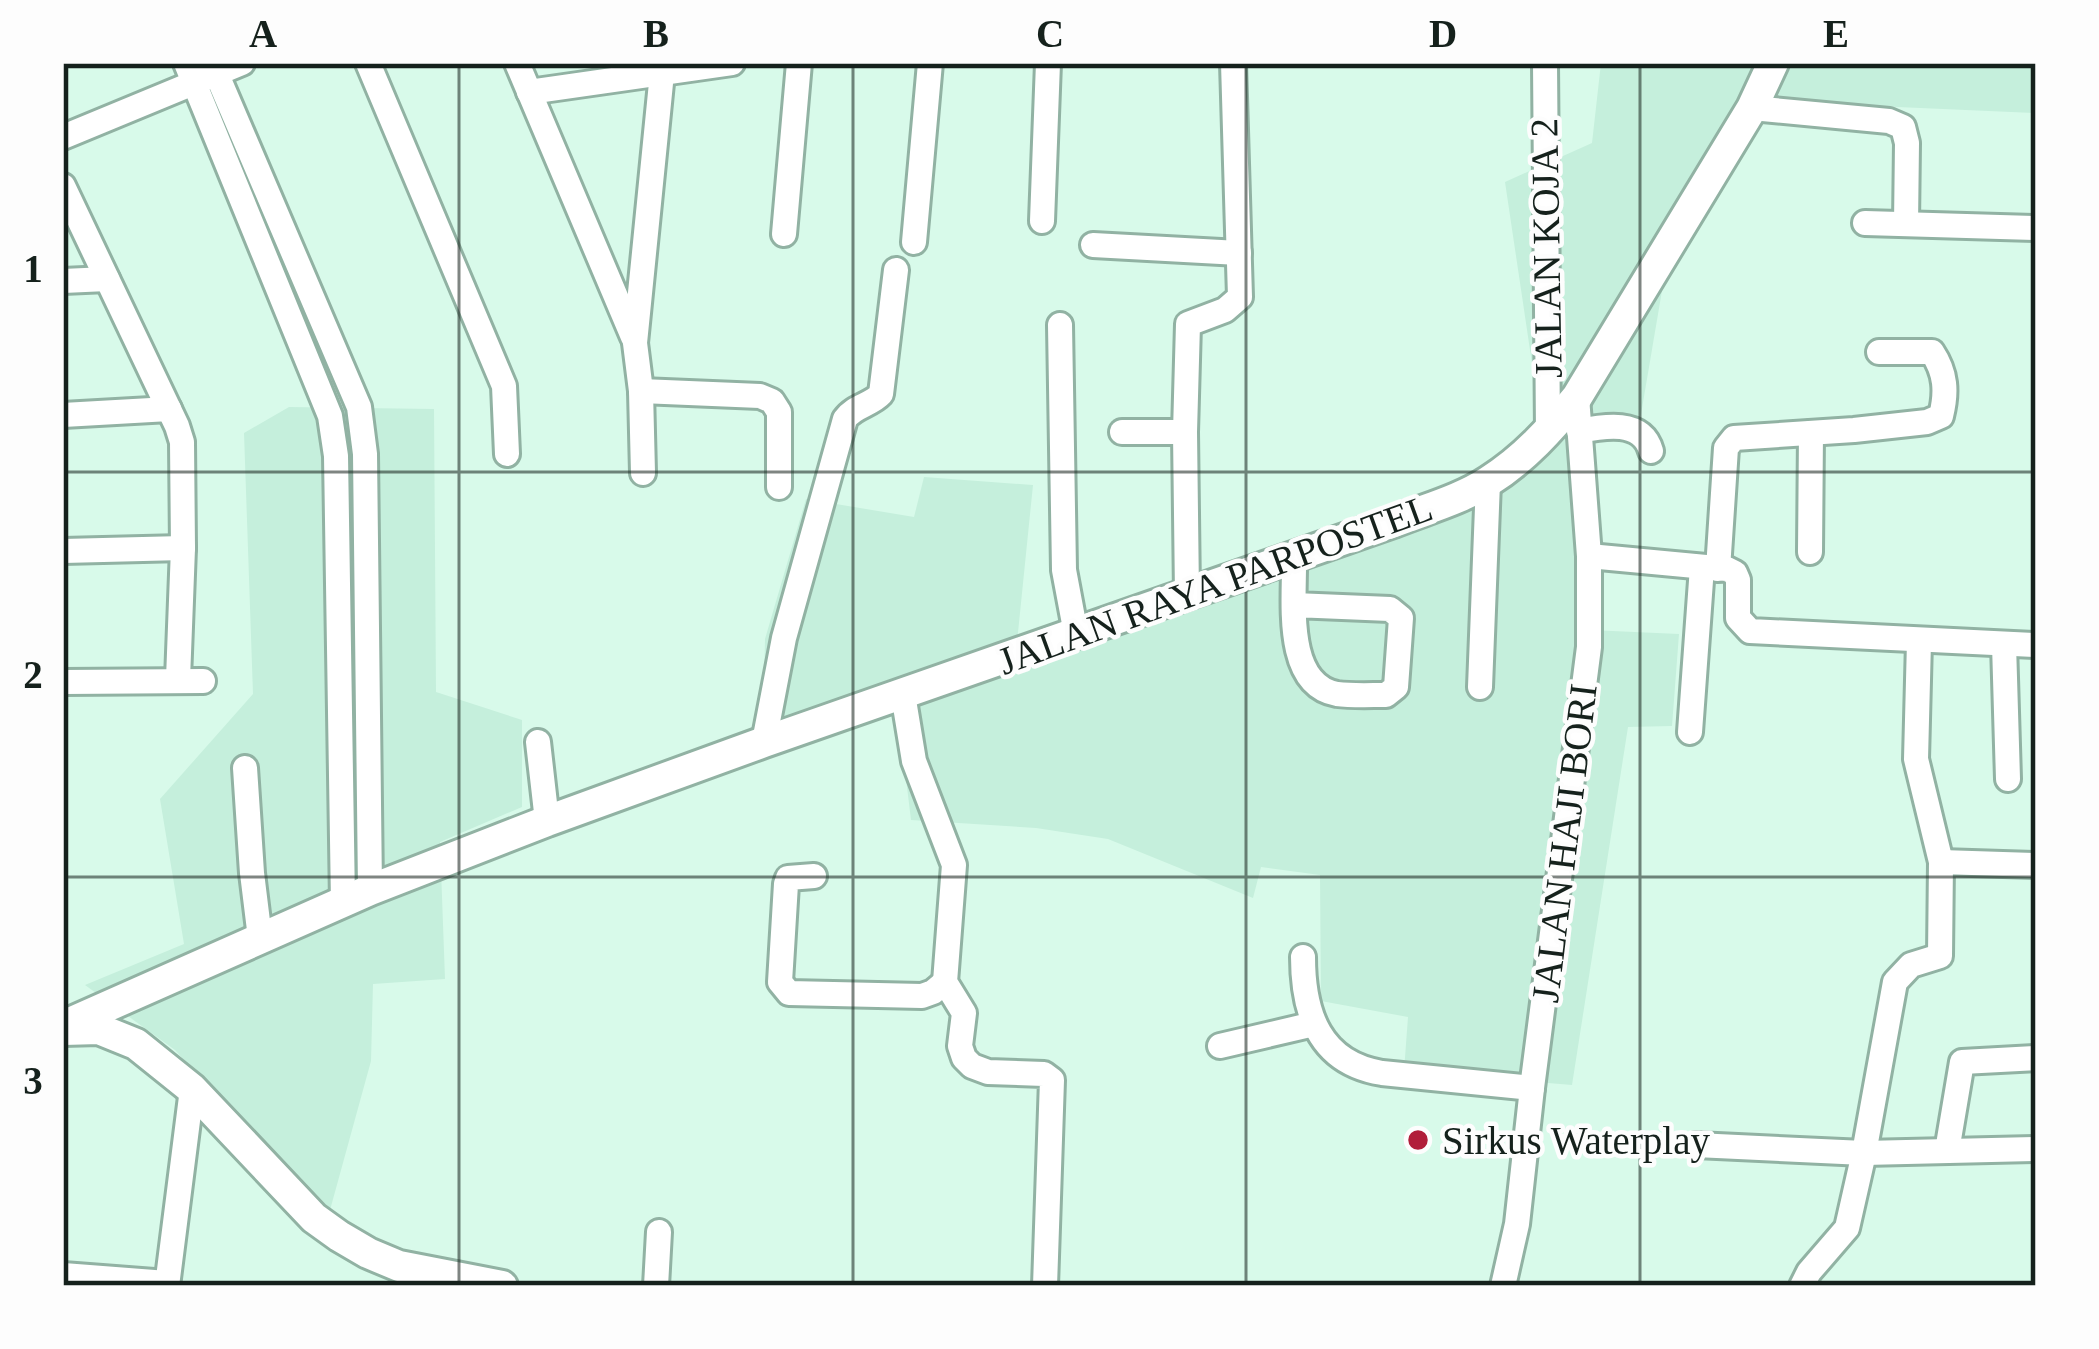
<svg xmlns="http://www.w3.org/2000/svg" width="2099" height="1349" font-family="Georgia,serif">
<rect width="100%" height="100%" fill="#d8faea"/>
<g fill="#c5efdc">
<path d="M1601,63H2036V113L1760,101L1666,267L1639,426L1578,438L1590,630L1679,634L1672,726L1628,727L1572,1085L1404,1071L1408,1017L1321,1001L1320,875L1261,867L1253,898L1108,839L1036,828L911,820L895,687L763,736L765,639L806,499L914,517L924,477L1033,485L1016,652L1473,497L1544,444L1505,182L1592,143Z"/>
<path d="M289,407L434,409L436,692L522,720V807L440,842L445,979L373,984L371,1061L327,1221L175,1050L85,985L184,944L160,799L253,694L244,433Z"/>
</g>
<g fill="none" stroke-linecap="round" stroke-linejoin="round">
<g stroke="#91b2a3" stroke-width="30">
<g id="minor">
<path d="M186,63L330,416L336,456L343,903"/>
<path d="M212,63L359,407L365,454L370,890"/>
<path d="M368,63L504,386L507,454"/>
<path d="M517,63L633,337"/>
<path d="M1545,63L1548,433"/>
<path d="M529,92L732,63"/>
<path d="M1752,108L1889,121L1903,127L1907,143L1906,224"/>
<path d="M63,137L242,63"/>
<path d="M63,186L177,426L182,442L183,548L178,679"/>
<path d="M1042,221L1048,63"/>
<path d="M1865,223L2036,228"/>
<path d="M784,234L799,63"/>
<path d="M914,242L930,63"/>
<path d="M1093,245L1239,253"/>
<path d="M63,281L107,279"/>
<path d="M1060,325L1064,570L1076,634"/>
<path d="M641,391L760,396L772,401L779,412V487"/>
<path d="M63,415L169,409"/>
<path d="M1579,431C1604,426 1642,419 1651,451"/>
<path d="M1122,432H1185"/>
<path d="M643,473L641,391L635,343L662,73"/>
<path d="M63,551L183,548"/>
<path d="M1810,552L1811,433"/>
<path d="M1589,556L1727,569L1735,573L1738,580V618L1750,631L2036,645"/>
<path d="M1294,557C1295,598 1283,684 1337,694C1352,696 1370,695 1386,695L1396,687L1401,618L1390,609L1294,605"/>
<path d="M1718,569L1726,448L1734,438L1854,430L1927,422L1941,416C1947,392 1946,373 1932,352H1879"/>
<path d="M1187,595L1185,432L1188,324L1225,310L1240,297L1233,63"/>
<path d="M2004,644L2008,779"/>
<path d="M63,682L203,681"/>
<path d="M1480,687L1488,482"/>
<path d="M903,694L914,761L954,865L945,982L964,1013L960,1046L964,1058L972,1066L988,1072L1044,1074L1052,1080L1045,1286"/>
<path d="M1690,732L1702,567"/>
<path d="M538,742L547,821"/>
<path d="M764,742L784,638L845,419C854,406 871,405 881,394L896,270"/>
<path d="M245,768L252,873L260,938"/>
<path d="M1941,862L2036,865"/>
<path d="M814,876L788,878L786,884L780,982L789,993L922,996L933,992L945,982"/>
<path d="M1303,957C1303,1014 1320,1063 1382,1073L1532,1088"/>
<path d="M1220,1046L1314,1024"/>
<path d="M1696,1145L1864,1153L2036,1149"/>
<path d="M1947,1151L1962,1062L2036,1058"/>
<path d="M63,1275L167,1283"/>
<path d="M167,1286L192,1089"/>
<path d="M656,1286L659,1232"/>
<path d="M1503,1286L1517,1224L1532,1088L1589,647V556L1577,397"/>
<path d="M1802,1286L1809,1272L1847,1228L1864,1153L1895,982L1911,965L1940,956L1941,862L1916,759L1919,641"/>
</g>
</g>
<g stroke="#91b2a3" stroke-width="36">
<g id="major">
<path d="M63,1026L370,890L547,821L764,742L1393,522C1425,509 1460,500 1489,481C1524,459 1551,429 1577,397L1752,108L1773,63"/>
<path d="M63,1030L99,1029L136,1044L192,1089L314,1218L339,1236L368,1253L399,1266L502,1286"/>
</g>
</g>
<use href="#minor" stroke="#fff" stroke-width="24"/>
<use href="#major" stroke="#fff" stroke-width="30"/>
</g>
<path fill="none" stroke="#15211c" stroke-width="3" stroke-opacity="0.55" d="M459,63V1286M853,63V1286M1246,63V1286M1640,63V1286M63,472H2036M63,877H2036"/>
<circle fill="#b11e3a" stroke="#fdfdfd" stroke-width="4.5" cx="1418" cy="1140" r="12"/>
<g text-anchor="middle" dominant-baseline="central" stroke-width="9" stroke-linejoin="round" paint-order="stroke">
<g font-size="39" fill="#15211c" stroke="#fdfdfd">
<text transform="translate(1546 248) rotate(-91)">JALAN KOJA 2</text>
<text transform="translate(1215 584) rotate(-20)">JALAN RAYA PARPOSTEL</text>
<text transform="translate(1564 843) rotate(-83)">JALAN HAJI BORI</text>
</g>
<g font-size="39" fill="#15211c" stroke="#fdfdfd" text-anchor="start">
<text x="1442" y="1140">Sirkus Waterplay</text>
</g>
</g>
<rect width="2099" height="1349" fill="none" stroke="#fdfdfd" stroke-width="132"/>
<rect x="66" y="66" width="1967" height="1217" fill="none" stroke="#15211c" stroke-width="4.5"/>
<g font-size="39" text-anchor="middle" font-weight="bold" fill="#15211c">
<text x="263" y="47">A</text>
<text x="656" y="47">B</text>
<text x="1050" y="47">C</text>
<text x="1443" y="47">D</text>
<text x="1836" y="47">E</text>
<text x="33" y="282">1</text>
<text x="33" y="688">2</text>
<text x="33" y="1094">3</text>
</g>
</svg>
